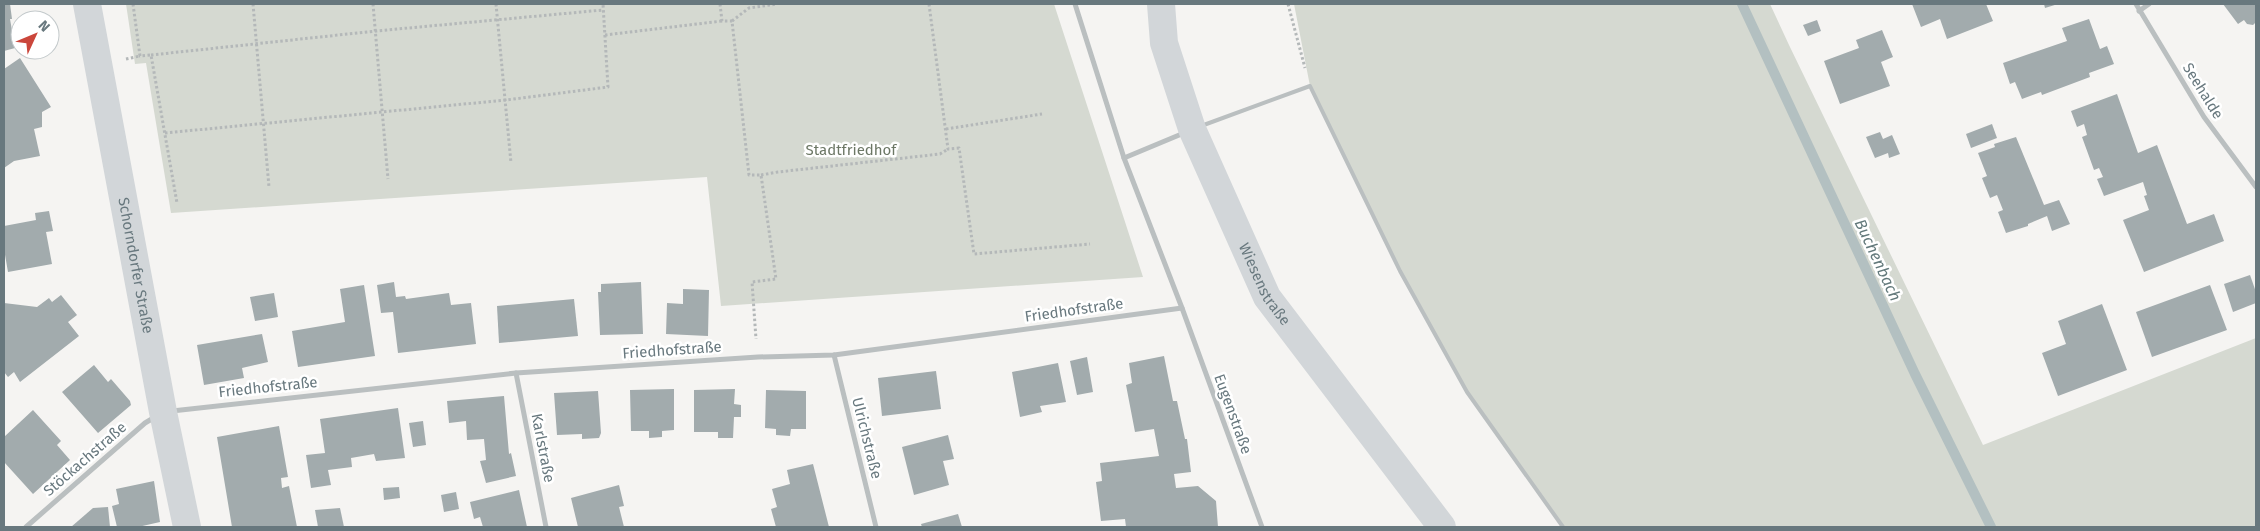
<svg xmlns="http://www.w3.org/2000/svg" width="2260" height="531" font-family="'Fira Sans',sans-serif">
<rect width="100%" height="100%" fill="#f5f4f2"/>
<g fill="#d5d9d1">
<path d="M126,4H1054L1143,277L721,306L707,177L171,213L146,63L135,64Z"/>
<path d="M1294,4H1770L1789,45L1983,445L2256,338V527H1563L1467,392L1400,271L1310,86Z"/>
</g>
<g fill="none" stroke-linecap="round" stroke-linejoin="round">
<path stroke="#b3c0c1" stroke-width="10" d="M1742,4L1915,374L1991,527"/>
</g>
<g fill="#a2abad">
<path d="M4,4H10L12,19H10L15,48L4,51Z"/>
<path d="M1912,4H1986L1993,21L1947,39L1940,19L1921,27Z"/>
<path d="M2044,4H2058L2045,8Z"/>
<path d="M2223,4H2256V22L2253,25L2247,24L2244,20L2238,24Z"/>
<path d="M2089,19L2100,49L2107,46L2114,64L2089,73L2090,77L2042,95L2041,92L2022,99L2015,82L2010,84L2003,63L2067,41L2062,28Z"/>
<path d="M1817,20L1821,31L1808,36L1803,25Z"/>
<path d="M1882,30L1893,57L1881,62L1890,86L1840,104L1824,61L1859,48L1856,40Z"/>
<path d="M20,58L51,107L42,112V127L34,129L40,156L14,161L4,168V69Z"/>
<path d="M2117,94L2138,153L2157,145L2187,224L2214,214L2224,241L2144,272L2123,220L2149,210L2144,196L2147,195L2143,182L2104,196L2097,179L2103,177L2099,168L2094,170L2082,137L2087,135L2084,124L2077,127L2071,111Z"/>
<path d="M1992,124L1997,138L1971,148L1966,134Z"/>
<path d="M1880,132L1883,139L1892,135L1900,154L1889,158L1888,153L1875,158L1866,137Z"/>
<path d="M2016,137L2044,205L2059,200L2070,224L2052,231L2047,216L2028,224V226L2006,233L1998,212L2003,210L1997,195L1990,198L1982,178L1987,176L1978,153L1995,147L1994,144Z"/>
<path d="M49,211L53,231L46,232L52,264L8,272L4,249V226L36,220L35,213Z"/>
<path d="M2250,275L2256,292V303L2233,312L2224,284Z"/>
<path d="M394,282L396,297L405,296L406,299L449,293L451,305L471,303L476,344L398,353L393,312L381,313L377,285Z"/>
<path d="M641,282L643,334L600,335L598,292H601V284Z"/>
<path d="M364,285L375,356L298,367L292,331L345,322L340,289Z"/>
<path d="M2210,285L2227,330L2152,357L2136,312Z"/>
<path d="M683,289L709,290L708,336L666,334L667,303L683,304Z"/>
<path d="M274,293L278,317L255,321L250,297Z"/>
<path d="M61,295L77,315L68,322L79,336L20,382L14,372L8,377L4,372V303L37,307L49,298L52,302Z"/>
<path d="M574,299L578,336L499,343L497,306Z"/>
<path d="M2102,304L2127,370L2058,396L2042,353L2066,344L2058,321Z"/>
<path d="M262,334L268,362L242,368L244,378L204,385L197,345Z"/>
<path d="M1164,356L1173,401H1177L1185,439H1187L1191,472L1174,474L1176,488L1198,486L1216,501L1218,527H1126L1125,519L1101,521L1096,482L1102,481L1100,463L1159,456L1154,429L1135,432L1126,385L1132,383L1129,363Z"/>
<path d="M1087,357L1093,392L1077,395L1070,361Z"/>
<path d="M1058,363L1066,402L1040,406L1042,412L1020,417L1012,372Z"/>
<path d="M94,365L108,382L111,379L130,401L131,405L98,433L62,392Z"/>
<path d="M936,371L941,409L882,416L878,378Z"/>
<path d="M674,389V430L662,431V437L649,438V431H631L630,390Z"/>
<path d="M735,389L734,404L741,405V417H734L733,438H718V432H694V390Z"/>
<path d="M766,390L806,391V429H791L790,436L776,435V429L765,428Z"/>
<path d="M598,391L601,433L599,438L582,439V434L557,435L554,393Z"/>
<path d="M504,396L509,454L511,453L516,476L486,483L480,461L486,460L484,439L467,440L466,421L449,423L447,401Z"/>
<path d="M398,408L405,458L376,461L374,454L351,458L352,467L328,470L331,485L311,488L306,455L325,453L320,419Z"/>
<path d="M33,410L61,441L57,445L70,460L33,494L4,462V437Z"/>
<path d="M423,421L426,445L413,447L409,423Z"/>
<path d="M279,426L288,477L281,478L282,488L289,486L297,527H232L217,437Z"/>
<path d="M948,435L954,459L943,461L949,485L914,495L902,447Z"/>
<path d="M813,464L829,527H776L771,509L777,507L772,489L790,484L787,470Z"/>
<path d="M154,481L160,522L138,527H117L112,506L119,504L116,489Z"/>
<path d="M619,485L624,506L619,507L624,527H578L571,498Z"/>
<path d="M399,487L400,498L384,500L383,488Z"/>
<path d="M519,490L527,527H483L480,517L474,519L470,502Z"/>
<path d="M456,492L459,509L444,512L441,495Z"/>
<path d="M108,507L110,527H71L93,508Z"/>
<path d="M340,508L344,527H318L315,510Z"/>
<path d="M958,514L962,527H922L921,524Z"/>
</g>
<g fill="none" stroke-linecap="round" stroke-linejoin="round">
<g stroke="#b4b8b9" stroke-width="3" stroke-dasharray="2.5 2.5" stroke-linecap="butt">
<path d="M133,4L140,56L151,55L177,203"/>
<path d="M253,4L269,187"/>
<path d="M373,4L388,179"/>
<path d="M496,4L511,163"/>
<path d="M720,4L722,21H732L749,175H761L776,279L752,282L756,339"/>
<path d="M929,4L948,149L959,148L974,254L1090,244"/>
<path d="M1288,4L1305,68"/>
<path d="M732,21L749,8L777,4"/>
<path d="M605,35L722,21"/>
<path d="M151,55L376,31L603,10"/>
<path d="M126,59L140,56"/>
<path d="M946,129L1042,114"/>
<path d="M165,133L506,100L608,87L603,4"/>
<path d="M761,175L778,172L940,154L948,149"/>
</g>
<path stroke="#babfc0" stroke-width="4" d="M1201,126L1310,86L1400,271L1467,392L1563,527"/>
<g stroke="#babfc0" stroke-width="5">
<path d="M1075,4L1124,158L1182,308L1262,527"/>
<path d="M2136,4L2204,117L2256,187"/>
<path d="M2139,11L2149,4"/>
<path d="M1124,158L1184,133"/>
<path d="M834,355L876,527"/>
<path d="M516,373L546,527"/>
<path d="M172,411L516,373L758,357L834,355L1182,308"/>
<path d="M26,527L145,423L155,417"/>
</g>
<g stroke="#d2d6d9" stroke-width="28">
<path id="s1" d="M87,4L163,412L187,527"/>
<path id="s2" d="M1161,4L1164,43L1192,129L1267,297L1442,527"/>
</g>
</g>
<g text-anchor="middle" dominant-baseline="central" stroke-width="5" stroke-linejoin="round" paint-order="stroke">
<g font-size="15" fill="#68787e" stroke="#fff">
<text transform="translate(2203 91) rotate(58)">Seehalde</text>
<text stroke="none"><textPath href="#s1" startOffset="266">Schorndorfer Straße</textPath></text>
<text stroke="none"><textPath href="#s2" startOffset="301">Wiesenstraße</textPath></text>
<text transform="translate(1074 310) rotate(-8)">Friedhofstraße</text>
<text transform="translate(672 350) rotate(-4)">Friedhofstraße</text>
<text transform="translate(268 387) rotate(-6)">Friedhofstraße</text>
<text transform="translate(1233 414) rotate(70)">Eugenstraße</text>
<text transform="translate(867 438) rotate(76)">Ulrichstraße</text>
<text transform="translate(543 448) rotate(79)">Karlstraße</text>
<text transform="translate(85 459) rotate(-41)">Stöckachstraße</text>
</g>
<g font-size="15" fill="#6c7765" stroke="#fff">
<text x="851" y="150">Stadtfriedhof</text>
</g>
<g font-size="16" font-style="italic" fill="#63797b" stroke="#fff">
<text transform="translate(1878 260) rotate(65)">Buchenbach</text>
</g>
</g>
<rect width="2260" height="531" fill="none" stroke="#68787e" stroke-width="10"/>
<g transform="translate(35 35) rotate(46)"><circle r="24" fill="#ffffff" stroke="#c3c9cb"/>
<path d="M0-4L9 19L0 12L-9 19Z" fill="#cb463b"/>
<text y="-8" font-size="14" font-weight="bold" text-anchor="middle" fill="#68787e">N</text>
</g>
</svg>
